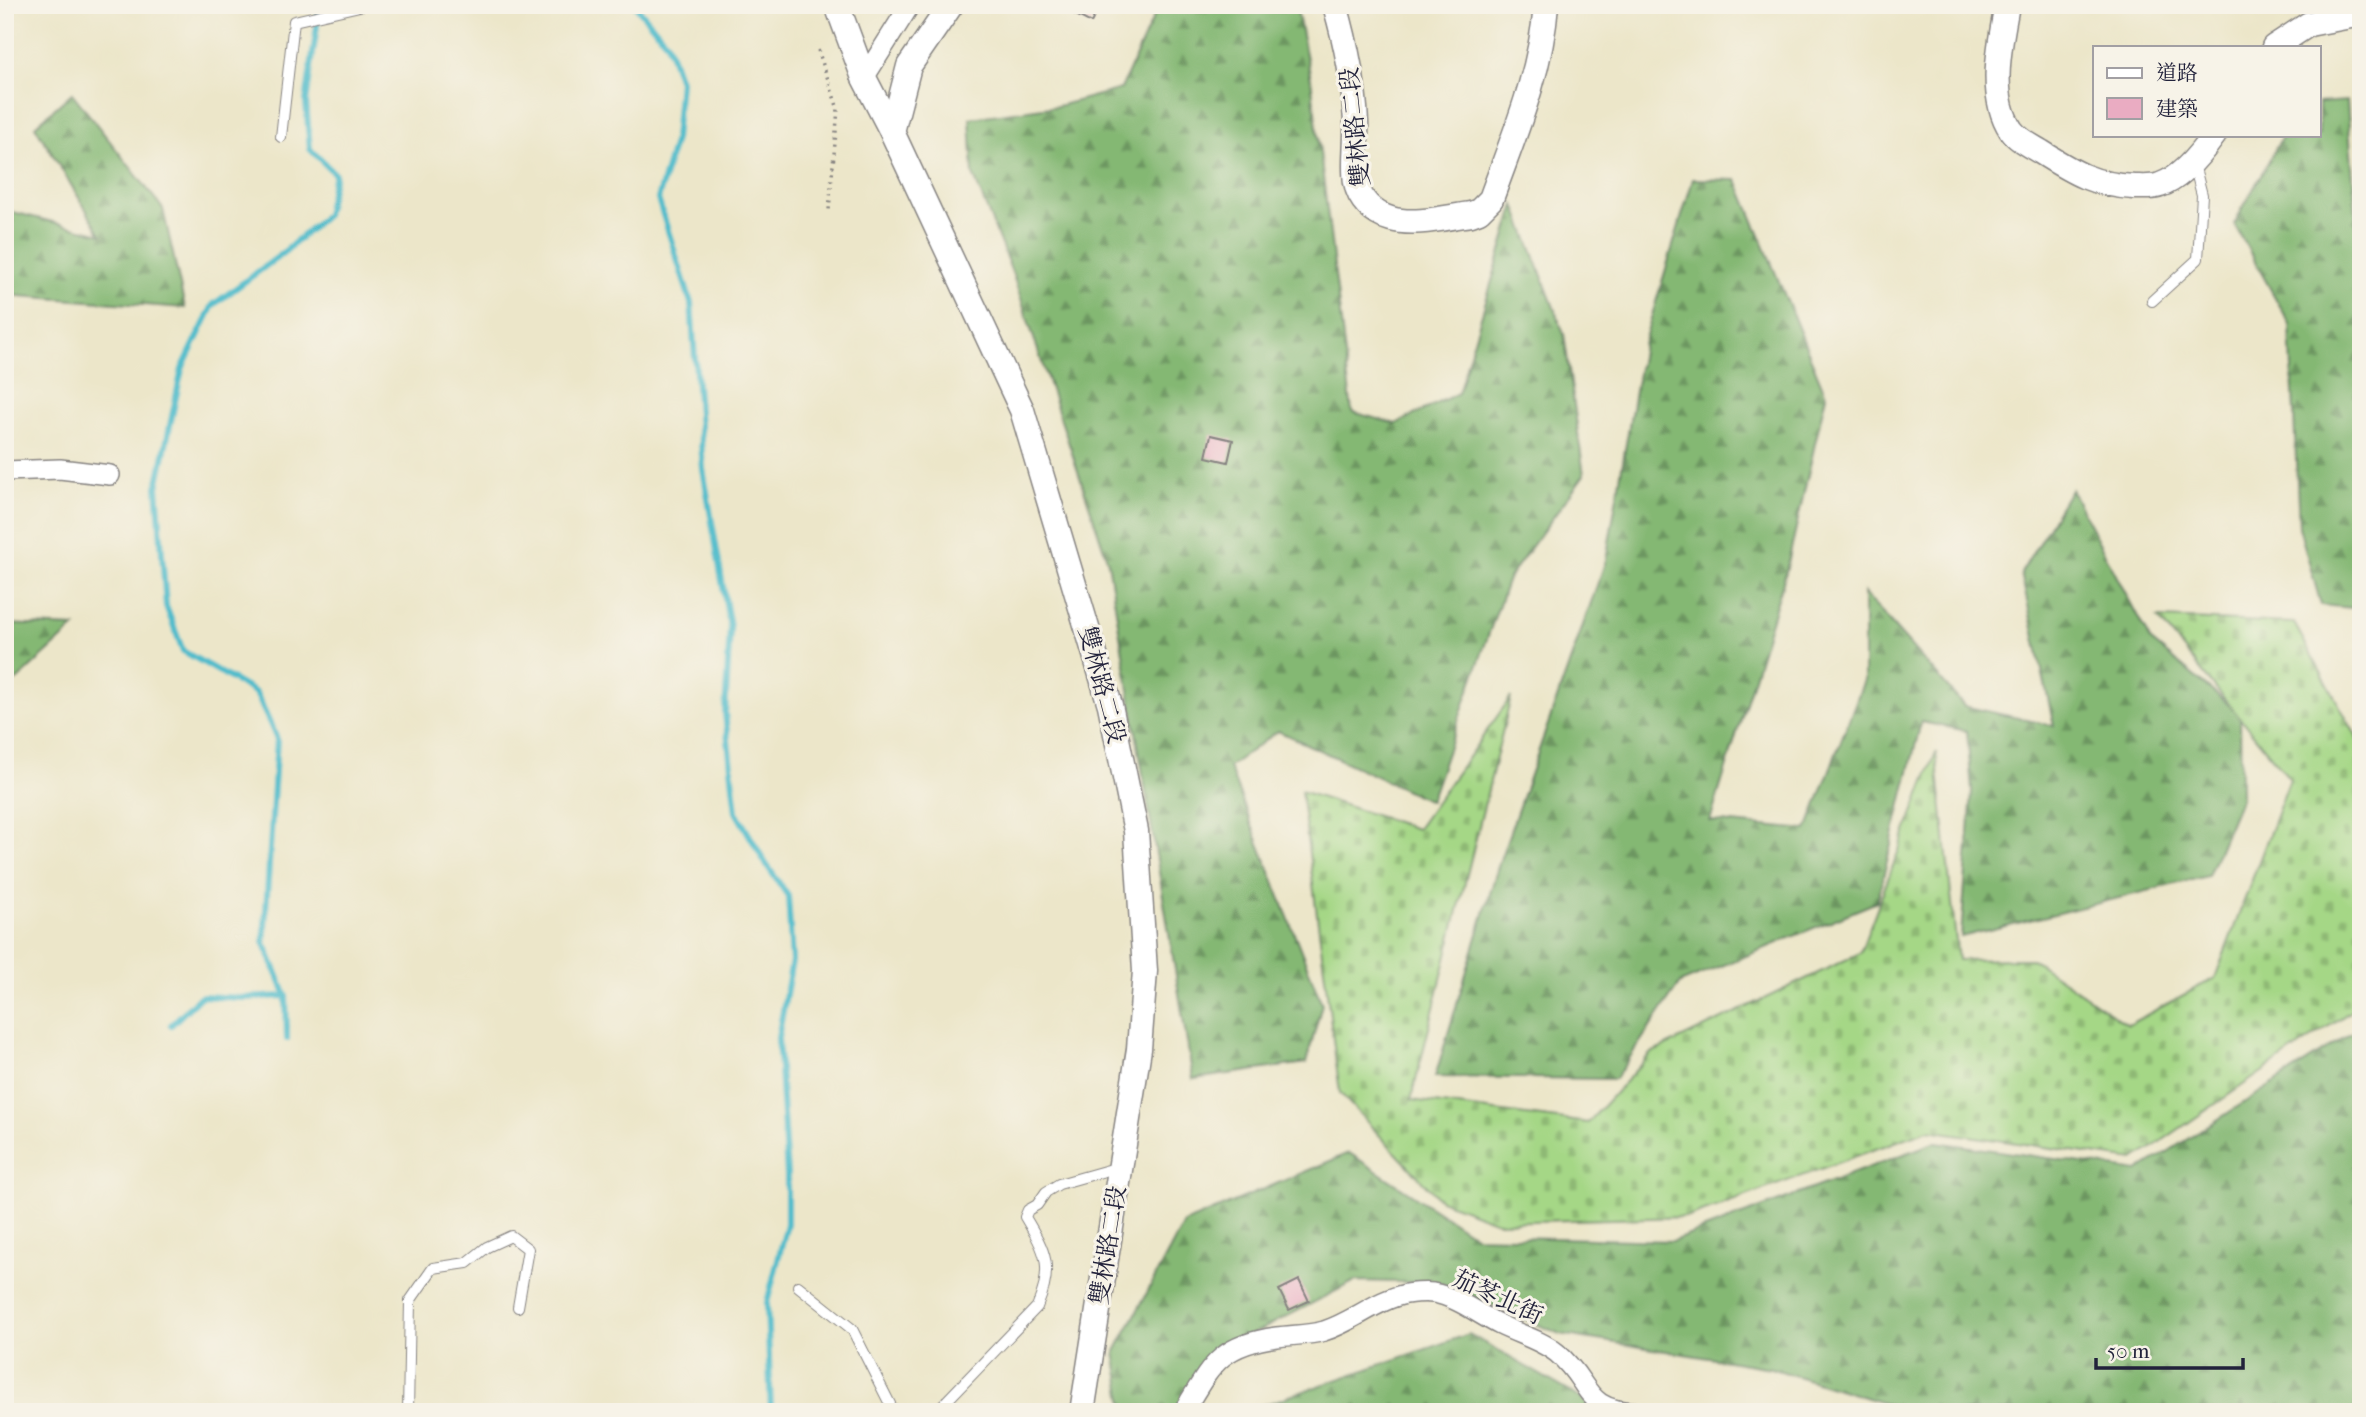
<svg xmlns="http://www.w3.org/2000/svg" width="2366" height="1417" font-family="'IM FELL French Canon','Noto Serif TC',serif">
<defs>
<pattern id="forest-firs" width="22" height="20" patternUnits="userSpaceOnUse" patternTransform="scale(1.75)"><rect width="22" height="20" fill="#84b873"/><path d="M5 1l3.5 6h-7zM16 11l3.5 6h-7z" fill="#6c9560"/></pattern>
<pattern id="cemetery-stones" width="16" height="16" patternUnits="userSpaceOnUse" patternTransform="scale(1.75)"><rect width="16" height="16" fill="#a5d786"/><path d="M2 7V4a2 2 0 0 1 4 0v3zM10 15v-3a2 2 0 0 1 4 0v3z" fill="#8eb875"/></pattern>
</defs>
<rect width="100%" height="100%" fill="#f7f3e8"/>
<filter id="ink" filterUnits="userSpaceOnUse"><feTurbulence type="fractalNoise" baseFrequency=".0143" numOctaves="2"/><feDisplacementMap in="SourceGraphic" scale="14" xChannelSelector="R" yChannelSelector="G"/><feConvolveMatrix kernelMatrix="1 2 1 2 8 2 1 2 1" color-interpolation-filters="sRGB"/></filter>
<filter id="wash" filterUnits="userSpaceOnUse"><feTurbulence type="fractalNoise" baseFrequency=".00686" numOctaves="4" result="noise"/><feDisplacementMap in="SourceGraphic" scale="28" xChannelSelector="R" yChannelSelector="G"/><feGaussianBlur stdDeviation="1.57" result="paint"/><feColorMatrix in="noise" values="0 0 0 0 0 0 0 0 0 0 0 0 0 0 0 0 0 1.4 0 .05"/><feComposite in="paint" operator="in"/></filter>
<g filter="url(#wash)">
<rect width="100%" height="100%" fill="#ece6c9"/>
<g fill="url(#forest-firs)" stroke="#536d57" stroke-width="2">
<path d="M1159,5H1296L1311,79L1352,412L1396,424L1458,393L1515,205L1564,334L1584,475L1508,579L1430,801L1278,731L1229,767L1322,1004L1306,1063L1193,1079L1108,562L1013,275L973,174L970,118L1058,106L1121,89Z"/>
<path d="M72,93L163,209L185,308L5,295V210L101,234L35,126Z"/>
<path d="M2347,101L2361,280V609L2321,605L2299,527L2290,324L2234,224L2283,135H2319V103Z"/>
<path d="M1693,179L1737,180L1826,395L1786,572L1710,821L1807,830L1864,680V593L1964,706L2054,726L2021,573L2071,489L2150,640L2240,714L2241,797L2208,876L1961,937L1972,791L1967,731L1921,722L1877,902L1680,983L1615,1079L1435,1077L1500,860L1606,560L1643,345Z"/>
<path d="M5,624L75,627L5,691Z"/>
<path d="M2361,1027V1412H1912L1771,1368L1560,1334L1440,1283L1355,1281L1220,1351L1173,1412H1125L1115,1353L1184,1223L1349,1153L1475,1236L1673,1241L1936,1142L2138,1171Z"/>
<path d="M1469,1334L1605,1412H1243Z"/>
</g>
<path fill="url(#cemetery-stones)" stroke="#647c60" stroke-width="2" d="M2158,618L2294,623L2361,745V1004L2134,1160L1928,1130L1688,1217L1497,1222L1440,1200L1340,1093L1301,791L1417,829L1511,697L1411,1100L1588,1123L1651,1053L1860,953L1936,752L1958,960L2032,959L2128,1025L2215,978L2290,779Z"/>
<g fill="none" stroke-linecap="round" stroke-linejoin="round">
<g stroke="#50bccb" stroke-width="6">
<path d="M635,5L667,43L680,81L675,139L658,199L691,303L703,469L730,628L725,713L736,812L766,864L788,896L792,961L778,1038L787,1175V1224L767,1303L771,1412"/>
<path d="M286,996L287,1039"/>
<path d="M171,1025L201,996L243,998L286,996L264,942L277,739L256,693L183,651L166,606L157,487L182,369L213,305L282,254L326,215L335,174L310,149L306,102L320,5"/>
</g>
</g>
<g id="blocks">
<g fill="#eaacc2">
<path d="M1057,5H1100L1091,23Z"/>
<path d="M1211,435L1233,440L1228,462L1206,457Z"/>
<path d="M1299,1280L1309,1301L1289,1310L1279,1290Z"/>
</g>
</g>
</g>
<g filter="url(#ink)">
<use href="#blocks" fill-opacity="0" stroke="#878482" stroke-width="2"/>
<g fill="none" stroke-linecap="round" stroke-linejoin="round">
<g stroke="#878482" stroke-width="12">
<g id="service">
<path d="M281,137L294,21L364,5"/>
<path d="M2152,301L2198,259L2202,195L2194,164"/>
<path d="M798,1286L852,1329L894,1412"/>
<path d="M408,1412L410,1301L433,1268L467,1263L487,1247L511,1236L528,1249L518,1307"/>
<path d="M936,1412L1037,1307C1054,1267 1046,1252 1025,1217L1028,1210L1037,1205L1046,1192L1059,1184L1119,1167"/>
</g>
</g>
<g stroke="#878482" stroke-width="22">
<g id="minor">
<path d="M864,78L910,5"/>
<path d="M5,471L60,469L110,475"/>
<path d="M1183,1412C1212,1365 1219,1345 1277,1337C1292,1335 1310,1335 1324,1331C1353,1322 1376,1300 1406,1294C1414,1293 1425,1292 1433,1293C1457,1297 1478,1314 1500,1325C1518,1334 1541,1340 1557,1353C1592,1382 1582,1411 1637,1412"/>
</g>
</g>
<g stroke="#878482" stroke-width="27">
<g id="tertiary">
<path d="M837,5L864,78L892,132L1022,410L1110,705L1136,831L1145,971L1139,1049L1082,1412"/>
<path d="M1335,5C1346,43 1354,83 1356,122C1357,140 1353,166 1356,182C1359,200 1373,214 1391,219C1415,226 1447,217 1471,214L1479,211L1491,199C1514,135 1541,73 1546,5"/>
<path d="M2007,5C2000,44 1988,95 2011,130C2018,140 2031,146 2041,152C2074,173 2094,185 2134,187C2142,187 2153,188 2160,185C2182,178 2202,152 2214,135"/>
<path d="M2274,47L2309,24L2361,14"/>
<path d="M892,132L909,66L951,5"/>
</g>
</g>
<path stroke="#878482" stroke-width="3.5" stroke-dasharray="2 5" stroke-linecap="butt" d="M818,50L838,109L829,210"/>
<use href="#service" stroke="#fff" stroke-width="10"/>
<use href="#minor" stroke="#fff" stroke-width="19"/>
<use href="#tertiary" stroke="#fff" stroke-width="24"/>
</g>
</g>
<g text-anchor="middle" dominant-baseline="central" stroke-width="6" stroke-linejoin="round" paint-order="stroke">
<g font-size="24" fill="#22223b" stroke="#f7f3e8">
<text transform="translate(1355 127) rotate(-96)">雙林路二段</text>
<text transform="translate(1102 685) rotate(75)">雙林路二段</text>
<text transform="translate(1108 1245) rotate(-81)">雙林路二段</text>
<text transform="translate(1498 1297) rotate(25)">茄苳北街</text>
</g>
</g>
<rect width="2366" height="1417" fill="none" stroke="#f7f3e8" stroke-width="28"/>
<rect x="2093" y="46" width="228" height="91" fill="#f7f3e8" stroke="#a29fa3" stroke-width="2"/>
<rect x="2107" y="68" width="35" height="10" fill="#ffffff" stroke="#a29fa3" stroke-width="2"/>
<text x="2156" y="80" font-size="21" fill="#22223b">道路</text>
<rect x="2107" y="98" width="35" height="21" fill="#eaacc2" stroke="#a29fa3" stroke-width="2"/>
<text x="2156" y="116" font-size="21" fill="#22223b">建築</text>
<path d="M2096 1358v10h147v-10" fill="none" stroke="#22223b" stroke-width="3.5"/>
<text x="2107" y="1358" font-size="21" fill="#22223b" stroke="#f7f3e8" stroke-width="5" paint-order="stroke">50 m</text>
</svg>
